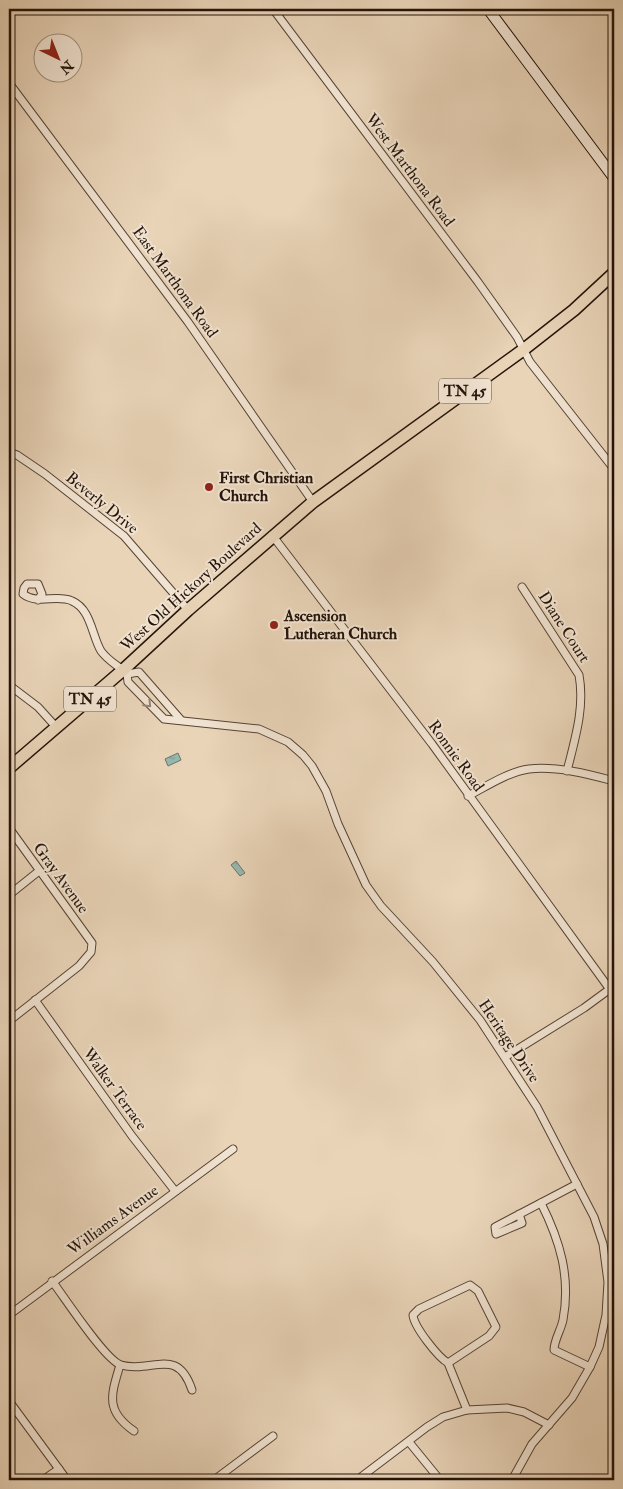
<svg xmlns="http://www.w3.org/2000/svg" width="623" height="1489" font-family="'IM FELL Double Pica',serif">
<defs>
<pattern id="water-ripples" width="26" height="14" patternUnits="userSpaceOnUse" patternTransform="scale(1.25)"><rect width="26" height="14" fill="#97b8ae"/><path d="M2 4q2-2 4 0t4 0M15 11q2-2 4 0t4 0" fill="none" stroke="#829d94"/></pattern>
</defs>
<rect width="100%" height="100%" fill="#e9d4b8"/>
<filter id="stains"><feTurbulence type="fractalNoise" baseFrequency=".004" numOctaves="4"/><feColorMatrix values="0 0 0 0 .2 0 0 0 0 .09 0 0 0 0 .02 0 0 0 .5 -.17"/></filter>
<radialGradient id="worn" r=".72"><stop offset=".6" stop-color="#630" stop-opacity="0"/><stop offset="1" stop-color="#630" stop-opacity=".3"/></radialGradient>
<g fill="url(#water-ripples)" stroke="#69766c">
<path d="M178,753L181,760L168,766L165,759Z"/>
<path d="M236,861L245,873L240,876L231,865Z"/>
</g>
<g fill="none" stroke-linecap="round" stroke-linejoin="round">
<g stroke="#554335" stroke-width="9">
<g id="minor">
<path d="M273,9L478,282L517,337L530,362L614,469"/>
<path d="M9,83L188,322L313,502"/>
<path d="M9,452L17,455L45,474L124,536L188,610"/>
<path d="M272,535L432,744L614,995"/>
<path d="M522,587L579,675C585,707 575,739 567,771"/>
<path d="M38,600L42,594L38,584H27L24,588L23,594C37,605 57,594 72,601C91,609 92,636 101,651C108,661 119,666 127,674L128,682L164,719L259,729L288,742L303,755L312,766L326,791L338,824L366,885L381,906L433,962L480,1020L537,1107L594,1217L603,1244L608,1282L606,1315L599,1347L590,1367L572,1398L532,1444L512,1480"/>
<path d="M127,674L139,672L181,720"/>
<path d="M9,685L38,707L57,728"/>
<path d="M468,796C487,786 508,772 529,769C557,766 588,774 614,781"/>
<path d="M9,828L92,943L91,952L79,966L9,1021"/>
<path d="M9,895L39,871"/>
<path d="M35,1000L132,1136L175,1191"/>
<path d="M505,1057L584,1008L614,986"/>
<path d="M541,1203C560,1241 571,1277 563,1320C561,1330 554,1340 554,1350L590,1367"/>
<path d="M519,1214L522,1223L496,1234L495,1227L577,1184"/>
<path d="M52,1281C65,1298 105,1360 121,1365C152,1374 177,1345 192,1390"/>
<path d="M9,1315L233,1149"/>
<path d="M448,1363L489,1336L496,1327L478,1291L470,1285L419,1309L413,1315C414,1327 438,1357 448,1363L467,1410"/>
<path d="M120,1365C111,1395 105,1411 134,1431"/>
<path d="M9,1401L67,1480"/>
<path d="M409,1442L440,1480"/>
<path d="M43,1480L59,1469"/>
<path d="M214,1480L273,1436"/>
<path d="M357,1480L427,1427L443,1417L467,1410L507,1408L524,1412L549,1425"/>
</g>
</g>
<g stroke="#241309" stroke-width="12">
<path id="secondary" d="M488,9L614,178"/>
</g>
<g stroke="#241309" stroke-width="14">
<path id="primary" d="M9,768L123,670L188,610L313,502L523,350L574,310L614,273"/>
</g>
<use href="#minor" stroke="#f1e3d1" stroke-width="7"/>
<use href="#secondary" stroke="#f1e3d1" stroke-width="10"/>
<use href="#primary" stroke="#e9d4b8" stroke-width="11"/>
</g>
<defs><path id="oneway-chevron" d="M-2-3.5L2.5 0L-2 3.5" fill="none" stroke-width="1.6" stroke-linecap="round" stroke-linejoin="round" transform="scale(1.25)"/></defs>
<use stroke="#958577" href="#oneway-chevron" transform="translate(148 704) rotate(46)"/>
<g fill="#8f2418" stroke="#f1e3d1" stroke-width="2">
<circle cx="209" cy="487" r="5"/>
<circle cx="274" cy="625" r="5"/>
</g>
<g text-anchor="middle" dominant-baseline="central" stroke-width="4" stroke-linejoin="round" paint-order="stroke">
<g fill="#f1e3d1" stroke="#625145" stroke-width="1">
<rect x="439" y="378.5" width="52" height="25" rx="4"/>
<rect x="64" y="686.5" width="52" height="25" rx="4"/>
</g>
<g font-size="15" font-weight="bold" fill="#241309">
<text x="465" y="391">TN 45</text>
<text x="90" y="699">TN 45</text>
</g>
<g font-size="16" fill="#241309" stroke="#f1e3d1">
<text transform="translate(410 170) rotate(53)">West Marthona Road</text>
<text transform="translate(175 282) rotate(54)">East Marthona Road</text>
<text transform="translate(102 503) rotate(39)">Beverly Drive</text>
<text transform="translate(191 587) rotate(-42)">West Old Hickory Boulevard</text>
<text transform="translate(564 627) rotate(57)">Diane Court</text>
<text transform="translate(456 756) rotate(54)">Ronnie Road</text>
<text transform="translate(61 878) rotate(54)">Gray Avenue</text>
<text transform="translate(509 1041) rotate(56)">Heritage Drive</text>
<text transform="translate(115 1089) rotate(54)">Walker Terrace</text>
<text transform="translate(113 1220) rotate(-36)">Williams Avenue</text>
</g>
<g font-size="16" font-weight="bold" fill="#241309" stroke="#f1e3d1" text-anchor="start">
<text x="219" y="478">First Christian<tspan x="219" dy="18">Church</tspan></text>
<text x="284" y="616">Ascension<tspan x="284" dy="18">Lutheran Church</tspan></text>
</g>
</g>
<rect width="623" height="1489" fill="none" stroke="#e9d4b8" stroke-width="30"/>
<rect x="10" y="10" width="603" height="1469" fill="none" stroke="#241309" stroke-width="2.5"/>
<rect x="15" y="15" width="593" height="1459" fill="none" stroke="#241309"/>
<g transform="translate(58 58) rotate(137)"><circle r="24" fill="#f1e3d1" stroke="#9f9081"/>
<path d="M0-4L9 19L0 12L-9 19Z" fill="#8f2418"/>
<text y="-8" font-size="14" font-weight="bold" text-anchor="middle" fill="#241309">N</text>
</g>
<rect width="100%" height="100%" filter="url(#stains)"/>
<rect width="100%" height="100%" fill="url(#worn)"/>
</svg>
